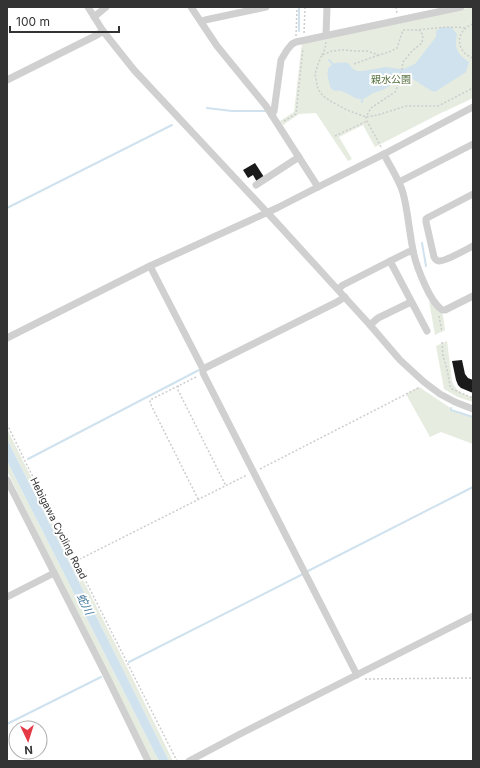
<svg xmlns="http://www.w3.org/2000/svg" width="480" height="768" font-family="Inter,'Noto Sans JP',sans-serif">
<rect width="100%" height="100%" fill="#fff"/>
<g fill="#e6ecdf">
<path d="M473,7V98L437,115L375,147L363,125L339,137L352,159L348,161L316,113L299,114L283,125L280,121L294,112L302,42L334,36Z"/>
<path d="M429,301L443,315L445,330L435,335Z"/>
<path d="M447,341L452,381C456,392 463,394 473,398V402L458,397L444,389L436,346Z"/>
<path d="M419,387L449,407L451,410L473,417V444L441,432L430,437L406,394Z"/>
<path d="M7,429L127,667L173,761H169L7,439Z"/>
<path d="M7,461L159,761H151L7,471Z"/>
</g>
<g fill="#cfe2ee">
<path d="M442,27H451L457,34C454,48 457,54 469,62L466,72L435,92C426,89 418,81 410,78C404,76 396,77 392,82C391,83 390,86 388,87C384,90 378,91 373,93C369,95 367,98 363,99V103H361V99H358C353,97 347,93 341,91C338,90 334,92 332,89C330,88 329,83 329,81C324,65 333,61 348,63L353,69L357,71H363L386,67L400,69L406,68L415,64L436,37V31Z"/>
<path d="M7,439L169,761H159L7,461Z"/>
</g>
<g fill="none" stroke-linecap="round" stroke-linejoin="round">
<g stroke="#cfe2ee" stroke-width="2">
<path d="M299,31V7"/>
<path d="M329,60L334,65"/>
<path d="M207,108L232,111H265"/>
<path d="M7,208L172,125"/>
<path d="M422,243L426,266"/>
<path d="M451,408V410L473,417"/>
<path d="M28,459L199,370"/>
<path d="M306,572L473,487"/>
<path d="M129,662L303,574"/>
<path d="M7,724L101,677"/>
</g>
</g>
<g fill="#1a1a1a">
<path d="M255,163L264,177L257,182L253,175L248,178L243,170Z"/>
<path d="M462,360L465,374L468,378L473,380V393L461,388L458,385L456,380L452,361Z"/>
</g>
<g fill="none" stroke-linecap="round" stroke-linejoin="round">
<g stroke="#cdcdcd" stroke-width="1.5" stroke-dasharray="2 2" stroke-linecap="butt">
<path d="M396,7L397,13"/>
<path d="M473,24C455,30 455,52 473,58"/>
<path d="M465,28C444,25 424,31 403,30L397,48L389,52L379,55L367,51H356L345,50L332,51L322,55L318,64L315,74L318,89L323,96L332,102L347,110L366,117L378,115L406,106H438L473,88"/>
<path d="M304,33L305,7"/>
<path d="M296,36L297,7"/>
<path d="M322,55L325,49L326,42"/>
<path d="M354,64L379,55"/>
<path d="M284,121L296,114L303,48"/>
<path d="M335,136L367,121"/>
<path d="M381,147L367,121L366,117L371,108L395,92L400,80L403,62L413,50L422,43L423,35L419,30"/>
<path d="M439,316L442,332"/>
<path d="M442,342L443,356L447,369L450,386L452,389L473,398"/>
<path d="M196,377L150,400V403L198,499"/>
<path d="M179,386L178,387V390L226,486"/>
<path d="M7,424L26,463L177,761"/>
<path d="M260,469L420,387"/>
<path d="M76,561L247,475"/>
<path d="M365,679L473,678"/>
</g>
<g stroke="#d0d0d0" stroke-width="7">
<path d="M88,7L103,31L134,70L276,222L370,325L400,360L424,382L440,394L455,402L473,409"/>
<path d="M191,7L217,46L266,106L318,187"/>
<path d="M94,17L106,7"/>
<path d="M202,21L205,20L266,7"/>
<path d="M326,35L327,7"/>
<path d="M7,80L97,35L103,31"/>
<path d="M272,115L274,111L281,60L287,50L292,44L296,42L461,7"/>
<path d="M384,154C390,167 399,179 403,193C408,211 409,231 413,250C415,262 420,274 425,285C429,294 434,304 442,310H445L473,296"/>
<path d="M399,182L473,144"/>
<path d="M256,185L299,157"/>
<path d="M473,194L429,217L426,219V222L434,257C435,259 436,261 439,261C444,262 467,249 473,246"/>
<path d="M390,261L427,331"/>
<path d="M150,266L203,369V373L357,675"/>
<path d="M338,289L343,285L408,252L413,251"/>
<path d="M370,325L378,318L411,302"/>
<path d="M7,338L150,266L277,208L318,187L384,154L473,107"/>
<path d="M203,369L337,302L345,297"/>
<path d="M7,480L107,677L148,761"/>
<path d="M7,597L54,573"/>
<path d="M189,761L240,734L473,616"/>
</g>
</g>
<g text-anchor="middle" dominant-baseline="central" stroke-width="4" stroke-linejoin="round" paint-order="stroke">
<g font-size="10" fill="#56703f" stroke="#fff">
<text x="391" y="79">親水公園</text>
</g>
<g font-size="10" fill="#333" stroke="#fff">
<text transform="translate(59 528) rotate(63)">Hebigawa Cycling Road</text>
</g>
<g font-size="11" font-style="italic" fill="#3f7597" stroke="#fff">
<text transform="translate(85 604) rotate(63)">蛇川</text>
</g>
</g>
<rect width="480" height="768" fill="none" stroke="#333333" stroke-width="16"/>
<g transform="translate(28 740) rotate(176)"><circle r="19" fill="#ffffff" stroke="#adadad"/>
<path d="M0-3L7 15L0 10L-7 15Z" fill="#e63946"/>
<text y="-6" font-size="11" font-weight="bold" text-anchor="middle" fill="#333333">N</text>
</g>
<path d="M10 26v6h109v-6" fill="none" stroke="#333333" stroke-width="2"/>
<text x="16" y="26" font-size="12" fill="#333333" stroke="#ffffff" stroke-width="3" paint-order="stroke">100 m</text>
</svg>
